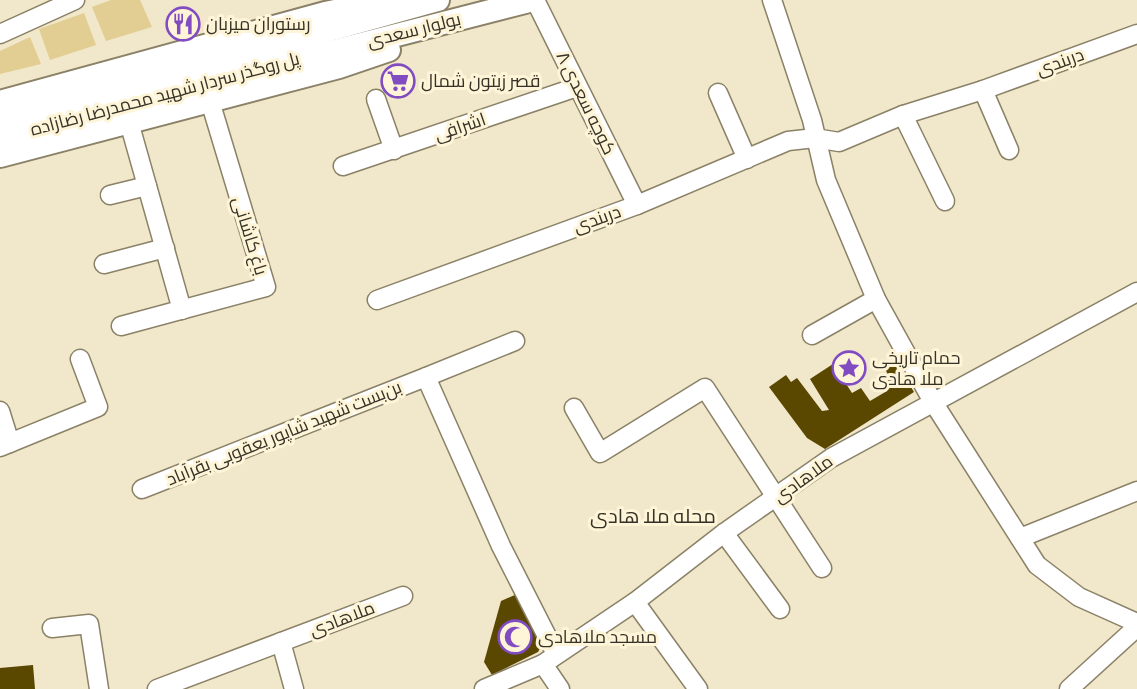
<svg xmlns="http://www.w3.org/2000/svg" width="1137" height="689" font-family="'Crimson Pro',Cairo,serif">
<rect width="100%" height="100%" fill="#f1e7ca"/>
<g fill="#e2ce92">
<path d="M111,0H140L152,27L106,41L92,7Z"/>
<path d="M84,13L96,45L50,60L39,29Z"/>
<path d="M30,37L41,64L0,74V51Z"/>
</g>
<g fill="#5a4700">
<path d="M896,363L914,392L825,449L807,438L769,387L786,375L791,382L797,378L822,411L829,410L810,379L833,364L852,393L861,388L870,401L887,391L883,382L889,378L885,368Z"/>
<path d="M517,594L542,645L538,652L492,675L484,662L501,601Z"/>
<path d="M33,665L35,689H0V668Z"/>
</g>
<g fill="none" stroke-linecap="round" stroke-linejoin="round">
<g stroke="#8a8167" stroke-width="21">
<g id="minor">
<path d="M535,0L637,205"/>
<path d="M772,0L812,120L826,180L876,299L933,402L1037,565L1079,597L1137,623"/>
<path d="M0,34L75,0"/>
<path d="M983,90L1009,150"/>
<path d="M718,93L747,159"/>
<path d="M376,99L394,150"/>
<path d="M903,115L945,201"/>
<path d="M129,122L182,310"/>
<path d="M343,166L577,87"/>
<path d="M110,195L147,186"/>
<path d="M104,264L165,248"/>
<path d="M377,300L637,205L788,141L815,138L839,142L903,115L983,90L1137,34"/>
<path d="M121,326L266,287L210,101"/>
<path d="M812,335L876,299"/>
<path d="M426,377L515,341"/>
<path d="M574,408L600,453L705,388L822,568"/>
<path d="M0,411L10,443"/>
<path d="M0,447L98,407L80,359"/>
<path d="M142,489L426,377L501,546L556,654"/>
<path d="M724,533L780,609"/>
<path d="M1020,538L1137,491"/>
<path d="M635,602L698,689"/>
<path d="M52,628L89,624L99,689"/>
<path d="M281,642L294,689"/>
<path d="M543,664L560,689"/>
<path d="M157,689L403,596"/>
<path d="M484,689L543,664L635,602L724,533L831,458L1137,292"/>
<path d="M1069,689L1137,627"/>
</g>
</g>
<g stroke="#8a8167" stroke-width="26">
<g id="major">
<path d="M0,102L325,13L391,0"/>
<path d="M1,121L438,0"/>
<path d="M0,137L533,0"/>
<path d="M0,156L339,67L389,50"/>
</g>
</g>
<use href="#minor" stroke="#fff" stroke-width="18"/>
<use href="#major" stroke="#fff" stroke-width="22"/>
</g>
<defs>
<g id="restaurant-ring" transform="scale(1.725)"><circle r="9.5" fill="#fef4d7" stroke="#814bc2" stroke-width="1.5"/><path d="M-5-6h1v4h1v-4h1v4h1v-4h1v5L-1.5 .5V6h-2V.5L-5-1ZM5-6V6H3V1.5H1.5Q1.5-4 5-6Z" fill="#814bc2"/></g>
<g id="supermarket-ring" transform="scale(1.725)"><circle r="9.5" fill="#fef4d7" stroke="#814bc2" stroke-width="1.5"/><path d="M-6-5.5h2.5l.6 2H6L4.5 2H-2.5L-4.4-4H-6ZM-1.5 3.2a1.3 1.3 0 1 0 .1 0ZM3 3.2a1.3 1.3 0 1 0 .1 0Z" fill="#814bc2"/></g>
<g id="sight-ring" transform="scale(1.725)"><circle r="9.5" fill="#fef4d7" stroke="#814bc2" stroke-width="1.5"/><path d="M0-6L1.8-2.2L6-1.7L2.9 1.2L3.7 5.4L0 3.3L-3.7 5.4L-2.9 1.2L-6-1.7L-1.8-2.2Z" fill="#814bc2"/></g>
<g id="mosque-ring" transform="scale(1.725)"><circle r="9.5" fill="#fef4d7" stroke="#814bc2" stroke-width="1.5"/><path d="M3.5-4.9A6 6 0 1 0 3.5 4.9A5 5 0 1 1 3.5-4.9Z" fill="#814bc2"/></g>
</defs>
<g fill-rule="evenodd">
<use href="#restaurant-ring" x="183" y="24"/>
<use href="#supermarket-ring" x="398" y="81"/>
<use href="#sight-ring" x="849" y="368"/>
<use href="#mosque-ring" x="515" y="637"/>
</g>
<g text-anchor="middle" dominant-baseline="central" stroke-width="6" stroke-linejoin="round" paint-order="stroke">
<g font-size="18" fill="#363227" stroke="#fef4d7" text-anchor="start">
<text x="206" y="24">رستوران میزبان</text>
<text x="421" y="81">قصر زیتون شمال</text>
<text x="872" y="358">حمام تاریخی<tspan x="872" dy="21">ملا هادی</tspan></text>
<text x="538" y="637">مسجد ملاهادی</text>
</g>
<g font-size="18" fill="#363227" stroke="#fef4d7">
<text transform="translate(414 30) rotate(-14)">بولوار سعدی</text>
<text transform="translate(1060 62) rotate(-20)">دربندی</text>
<text transform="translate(165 94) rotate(-15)">پل روگذر سردار شهید محمدرضا رضازاده</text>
<text transform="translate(586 103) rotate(64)">کوچه سعدی ۸</text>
<text transform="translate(460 127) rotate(-19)">اشرافی</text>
<text transform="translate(597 219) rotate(-20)">دربندی</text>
<text transform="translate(250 236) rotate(73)">باغ کاشانی</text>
<text transform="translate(284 433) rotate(-22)">بن‌بست شهید شاپور یعقوبی بقرآباد</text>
<text transform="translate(803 479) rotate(-36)">ملاهادی</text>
<text transform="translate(342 619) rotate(-21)">ملاهادی</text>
</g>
<g font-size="20" fill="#363227" stroke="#fef4d7">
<text x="653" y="516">محله ملا هادی</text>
</g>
</g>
</svg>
